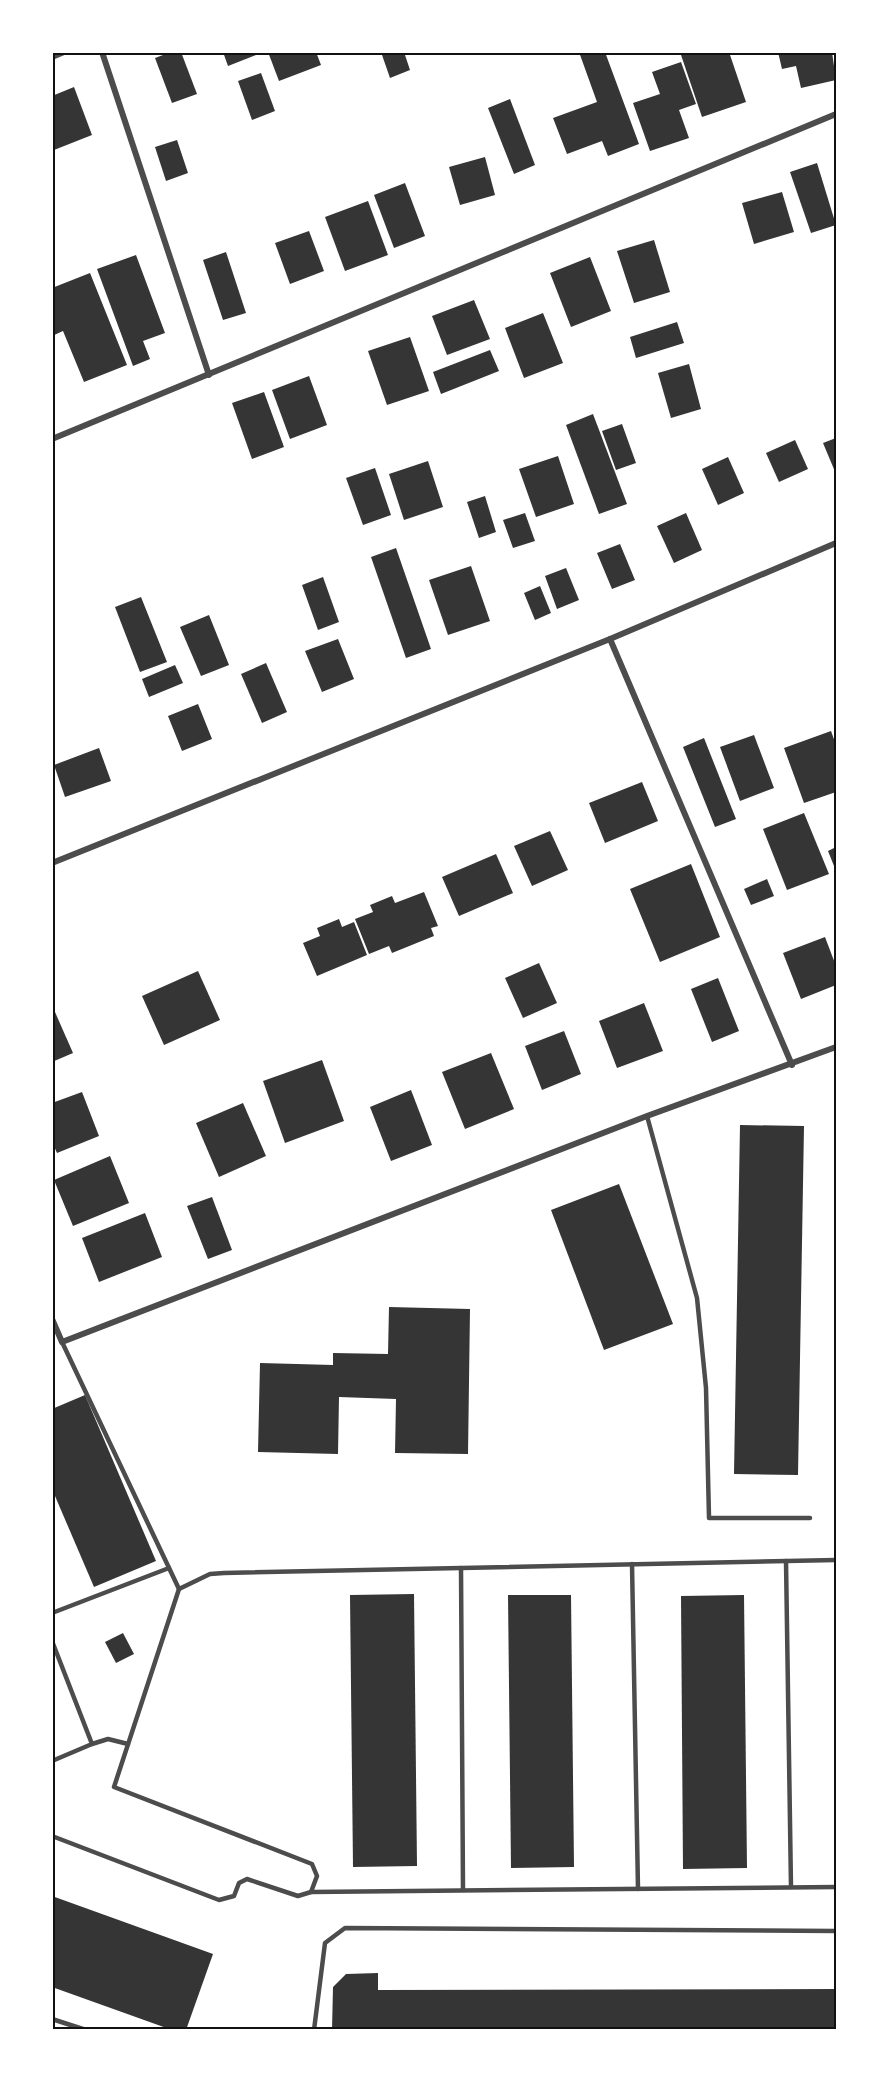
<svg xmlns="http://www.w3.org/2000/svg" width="889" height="2082" font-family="'DejaVu Sans',sans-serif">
<rect width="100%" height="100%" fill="#fff"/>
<g fill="#353535">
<path d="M171,52H181L197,94L172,103L155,58Z"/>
<path d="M223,52H255L256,55L228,66Z"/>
<path d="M268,52H316L321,65L279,81Z"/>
<path d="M381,52H404L410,70L390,78Z"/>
<path d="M579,52H605L639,144L608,156L602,141L567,154L553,118L597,102Z"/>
<path d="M680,52H729L746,102L702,117Z"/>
<path d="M778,52H832L836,80L801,88L796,66L782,69Z"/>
<path d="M681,62L696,104L679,110L689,138L650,151L633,103L660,94L652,72Z"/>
<path d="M261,73L275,111L252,120L238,81Z"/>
<path d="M74,87L92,135L54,150L52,96Z"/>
<path d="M510,99L535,165L514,174L488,108Z"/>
<path d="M177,140L188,173L166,181L155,147Z"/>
<path d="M485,157L495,195L460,205L449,167Z"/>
<path d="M817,163L836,225L811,233L790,172Z"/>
<path d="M405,183L425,236L394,248L374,195Z"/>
<path d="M782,192L794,232L754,244L742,203Z"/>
<path d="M368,201L388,255L345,271L325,217Z"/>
<path d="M309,231L324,271L290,284L275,243Z"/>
<path d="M654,240L670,292L634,303L617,251Z"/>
<path d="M226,252L246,313L223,320L203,260Z"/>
<path d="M136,255L165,333L143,341L150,359L133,366L97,269Z"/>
<path d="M590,257L611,311L571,327L550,273Z"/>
<path d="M90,273L127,365L84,382L63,331L52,336V288Z"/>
<path d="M474,300L490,339L447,355L432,316Z"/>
<path d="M543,313L563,363L524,378L505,328Z"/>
<path d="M677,322L684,343L636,358L630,337Z"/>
<path d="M410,337L429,391L387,405L368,351Z"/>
<path d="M490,350L499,371L441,394L433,372Z"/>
<path d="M689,364L701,409L671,418L658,373Z"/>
<path d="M309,376L327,425L290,439L272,390Z"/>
<path d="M264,392L284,447L252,459L232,403Z"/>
<path d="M593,414L627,504L599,514L566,425Z"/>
<path d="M622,424L636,463L616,470L602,431Z"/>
<path d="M836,438V474L823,443Z"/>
<path d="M795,440L808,469L779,482L766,453Z"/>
<path d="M558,456L574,504L536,517L519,469Z"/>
<path d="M728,457L744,493L718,505L702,469Z"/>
<path d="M428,461L443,507L404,520L389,474Z"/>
<path d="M375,468L391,515L363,525L346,478Z"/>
<path d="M485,496L496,532L479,538L467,502Z"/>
<path d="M525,513L535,541L513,548L503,520Z"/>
<path d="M686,513L702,550L674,563L657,526Z"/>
<path d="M620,544L635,580L612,589L597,553Z"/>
<path d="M396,548L431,649L406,658L371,557Z"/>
<path d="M471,566L490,621L448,635L429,580Z"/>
<path d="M566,568L579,600L557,609L545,576Z"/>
<path d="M323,577L339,622L318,630L302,585Z"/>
<path d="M540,586L551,613L535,620L524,593Z"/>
<path d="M141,597L167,662L140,672L115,607Z"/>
<path d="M209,615L229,665L201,676L180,627Z"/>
<path d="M338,639L354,679L322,692L305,651Z"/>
<path d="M266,663L287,712L262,723L241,674Z"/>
<path d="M175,665L183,683L149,697L142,679Z"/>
<path d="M198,704L212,739L182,751L168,716Z"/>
<path d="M831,731L836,745V792L804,803L784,748Z"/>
<path d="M754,735L774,788L740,801L720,747Z"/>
<path d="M704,738L736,819L715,827L683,747Z"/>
<path d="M99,748L111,781L65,797L54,765Z"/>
<path d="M642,782L658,821L605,843L589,803Z"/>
<path d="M804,813L829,874L787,890L763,829Z"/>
<path d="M550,831L568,870L532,886L514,846Z"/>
<path d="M836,847V871L828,851Z"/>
<path d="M496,854L513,893L459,916L442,877Z"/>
<path d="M691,864L720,937L660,962L630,889Z"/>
<path d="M767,879L774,896L751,905L744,889Z"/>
<path d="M424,892L438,926L431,928L434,936L392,953L389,946L369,954L355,919L373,912L370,905L392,896L395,903Z"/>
<path d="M339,919L342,927L354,922L367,955L317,976L303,943L320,936L317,928Z"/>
<path d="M825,937L836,966V985L801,999L783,953Z"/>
<path d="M539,963L557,1003L523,1018L505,978Z"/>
<path d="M198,971L220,1020L164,1045L142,996Z"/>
<path d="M718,978L739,1031L712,1042L691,989Z"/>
<path d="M644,1003L663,1051L617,1068L599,1021Z"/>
<path d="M55,1012L73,1053L52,1062V1013Z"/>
<path d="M564,1031L581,1074L542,1090L525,1046Z"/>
<path d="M491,1053L514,1109L465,1129L442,1072Z"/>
<path d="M322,1060L344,1121L285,1143L263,1081Z"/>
<path d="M411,1090L432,1145L391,1161L370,1107Z"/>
<path d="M82,1092L99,1136L57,1153L52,1142V1103Z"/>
<path d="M243,1103L266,1156L219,1177L196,1123Z"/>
<path d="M740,1125L804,1126L798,1475L734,1474Z"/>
<path d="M110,1156L129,1203L73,1226L54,1180Z"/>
<path d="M619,1184L673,1324L604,1350L551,1210Z"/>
<path d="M212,1197L232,1250L208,1259L187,1206Z"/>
<path d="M145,1213L162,1257L99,1282L82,1238Z"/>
<path d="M389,1307L470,1309L468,1454L395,1453L396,1399L339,1397L338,1454L258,1452L260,1363L333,1365V1353L388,1354Z"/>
<path d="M85,1395L156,1561L94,1587L52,1489V1409Z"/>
<path d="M414,1594L417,1866L353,1867L350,1595Z"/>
<path d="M508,1595H571L574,1867L511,1868Z"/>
<path d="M744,1595L747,1868L683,1869L681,1596Z"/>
<path d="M123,1633L134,1654L116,1663L105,1642Z"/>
<path d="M52,1896L213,1954L186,2030H172L52,1987Z"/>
<path d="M378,1973V1990L836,1989V2030H332L333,1987L346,1974Z"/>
</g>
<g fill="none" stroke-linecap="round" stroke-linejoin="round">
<g stroke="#4c4c4c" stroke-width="4.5">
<path d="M647,1116L697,1298L706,1388L709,1518H810"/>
<path d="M786,1561L791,1887"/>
<path d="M632,1564L638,1889"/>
<path d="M461,1568L463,1890"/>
<path d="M179,1589L210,1574L224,1573L836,1560"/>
<path d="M52,1613L169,1568"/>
<path d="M52,1641L92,1744L52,1761"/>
<path d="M92,1744L108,1739L128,1744"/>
<path d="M52,1836L219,1900L234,1896L239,1883L247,1879L298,1896L311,1892L317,1876L312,1864L114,1787L179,1589L62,1342"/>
<path d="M311,1892L836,1887"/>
<path d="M52,2019L86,2030"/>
<path d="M314,2030L325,1943L345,1928L836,1931"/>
</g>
<g stroke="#4c4c4c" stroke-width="6">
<path d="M102,52L209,375"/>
<path d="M52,57L64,52"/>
<path d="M52,439L836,114"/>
<path d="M610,639L792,1065"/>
<path d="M52,863L610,639L836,543"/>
<path d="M52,1319L62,1342L647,1116L836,1047"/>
</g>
</g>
<rect width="889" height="2082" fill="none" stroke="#ffffff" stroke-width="108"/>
<rect x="54" y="54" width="781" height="1974" fill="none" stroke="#111" stroke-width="2"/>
</svg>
